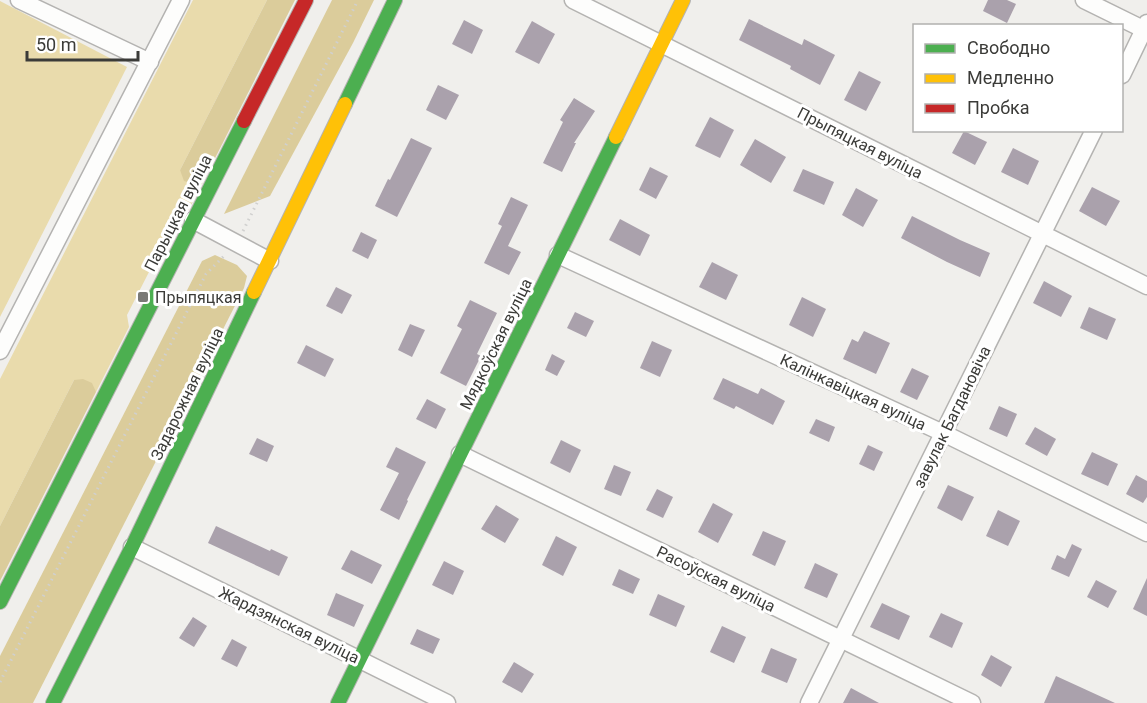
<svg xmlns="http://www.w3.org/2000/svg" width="1147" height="703" font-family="Roboto,sans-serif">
<rect width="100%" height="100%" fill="#f0efec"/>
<g fill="#e9dbac">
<path d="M193,0H267L180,170L204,180L160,265L149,272L127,315L129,327L96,392L74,380L0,526V379Z"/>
<path d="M0,1L127,67L0,317Z"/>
</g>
<g fill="#dbcc9b">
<path d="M267,0H295L204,180L194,184L184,181L180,170Z"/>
<path d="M332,0H374L353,43L270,196L224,214Z"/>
<path d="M215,255L237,265L247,276L244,288L33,703H0V656L202,261Z"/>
<path d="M83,379L92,383L96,392L0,581V526L74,380Z"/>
</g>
<g fill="#aaa1ac">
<path d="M988,0H1007L1016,4L1007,23L983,11Z"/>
<path d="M749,19L802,45L804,39L835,55L820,85L790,69L791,66L739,40Z"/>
<path d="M464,20L483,30L472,54L452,44Z"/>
<path d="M532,21L555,34L539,64L515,52Z"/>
<path d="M859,71L881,82L866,111L844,100Z"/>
<path d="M438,85L459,95L446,120L426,110Z"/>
<path d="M574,98L595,111L574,143H576L562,172L543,163L563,122L560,120Z"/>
<path d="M710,117L734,130L720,158L695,146Z"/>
<path d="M964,131L987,142L975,165L952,153Z"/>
<path d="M411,138L432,148L397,217L375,206L388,179L390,180Z"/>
<path d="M755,139L786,157L771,183L740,165Z"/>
<path d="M1013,148L1039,161L1028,185L1001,172Z"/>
<path d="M650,167L668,176L656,199L639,190Z"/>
<path d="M803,169L834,182L824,205L793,191Z"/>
<path d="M1092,187L1120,201L1106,226L1079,211Z"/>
<path d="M856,188L878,200L863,227L842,215Z"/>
<path d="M511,197L528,205L508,246L521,252L509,275L484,263L502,226L498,224Z"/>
<path d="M912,216L960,240L990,253L980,277L947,262L901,238Z"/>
<path d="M620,219L650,235L640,256L609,240Z"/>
<path d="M361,232L377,240L368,259L352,251Z"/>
<path d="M712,262L738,275L726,300L699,287Z"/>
<path d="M1044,281L1072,296L1061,317L1033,303Z"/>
<path d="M336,287L352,295L342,314L326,306Z"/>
<path d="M802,297L826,309L813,337L789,325Z"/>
<path d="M470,300L497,313L477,354L481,356L466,386L440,373L462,329L457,326Z"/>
<path d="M1089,307L1116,319L1107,340L1080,328Z"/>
<path d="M575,312L594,321L586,337L567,328Z"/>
<path d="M410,324L425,330L412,357L398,350Z"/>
<path d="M864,331L890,343L876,374L843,359L852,339L858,342Z"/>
<path d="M652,341L672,350L660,377L640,368Z"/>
<path d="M306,345L334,359L325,377L297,363Z"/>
<path d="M552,354L565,361L557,376L545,370Z"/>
<path d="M912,368L929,376L917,400L900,392Z"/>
<path d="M723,378L758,394L761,388L785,401L773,425L736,406L734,409L713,399Z"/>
<path d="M427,399L446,409L436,429L416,419Z"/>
<path d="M999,406L1017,414L1007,437L989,429Z"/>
<path d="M816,419L835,427L829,442L809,433Z"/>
<path d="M1035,427L1056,439L1047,456L1025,444Z"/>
<path d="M257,438L274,446L267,462L249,454Z"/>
<path d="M561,440L581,450L570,473L550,463Z"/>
<path d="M868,445L883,452L874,471L859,464Z"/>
<path d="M396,447L426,462L407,500L408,501L399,520L380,510L399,473L386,467Z"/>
<path d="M1092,452L1118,464L1108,486L1081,474Z"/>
<path d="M614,465L631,472L621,496L604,489Z"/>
<path d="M1136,475L1147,481V497L1143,503L1126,494Z"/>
<path d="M948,485L974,497L962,521L937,508Z"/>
<path d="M657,489L673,497L663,518L646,510Z"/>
<path d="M713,503L733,514L718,543L698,532Z"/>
<path d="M496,505L519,519L505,543L481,529Z"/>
<path d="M998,510L1020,521L1008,546L986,536Z"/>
<path d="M216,526L270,551L271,549L288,557L279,576L208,543Z"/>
<path d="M763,531L786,541L775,566L752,555Z"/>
<path d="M556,536L577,547L563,576L542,565Z"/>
<path d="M1072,544L1082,549L1069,577L1051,569L1057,555L1065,559Z"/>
<path d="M351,550L382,565L372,584L341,569Z"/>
<path d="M444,561L464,571L453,595L432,585Z"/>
<path d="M815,563L838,574L827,598L804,588Z"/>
<path d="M619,569L640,579L633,594L612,585Z"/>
<path d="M1147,578V616L1133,609Z"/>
<path d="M1096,580L1117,591L1108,608L1087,597Z"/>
<path d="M336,593L364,605L354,627L327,615Z"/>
<path d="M658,594L685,606L676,627L649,615Z"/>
<path d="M882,603L910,616L899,640L870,627Z"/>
<path d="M941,613L963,623L952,648L929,637Z"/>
<path d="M193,617L207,626L194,647L179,638Z"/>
<path d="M722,626L746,637L734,663L710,652Z"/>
<path d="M417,629L440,639L433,654L410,644Z"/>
<path d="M232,639L247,647L237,667L221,659Z"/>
<path d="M771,648L797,659L787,683L761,672Z"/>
<path d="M991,655L1012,667L1001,687L981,675Z"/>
<path d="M514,662L534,674L522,693L502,682Z"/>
<path d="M1056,676L1115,703H1044Z"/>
<path d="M851,688L879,703H843Z"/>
</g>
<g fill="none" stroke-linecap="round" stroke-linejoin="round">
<g stroke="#b4b3b1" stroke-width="19">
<g id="street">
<path d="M19,0L150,62"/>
<path d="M573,0L1147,286"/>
<path d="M1084,0L1147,31"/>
<path d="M1122,75L1147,23"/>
<path d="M193,220L270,261"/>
<path d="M558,255L943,433L1147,533"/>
<path d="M0,351L181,0"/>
<path d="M460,454L972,703"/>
<path d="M132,547L447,703"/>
<path d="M809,703L1094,130"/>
</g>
</g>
<g stroke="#b4b3b1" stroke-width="16">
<g id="fast">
<path d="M345,104L395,0"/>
<path d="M0,602L244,121"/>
<path d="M53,703L132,547L254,292"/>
<path d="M338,703L616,137"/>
</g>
</g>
<g stroke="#b4b3b1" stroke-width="16">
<g id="slow">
<path d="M616,137L683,0"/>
<path d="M254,292L345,104"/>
</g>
</g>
<g stroke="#b4b3b1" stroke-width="16">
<path id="jam" d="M244,121L306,0"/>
</g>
<g stroke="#d0d0cf" stroke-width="3" stroke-dasharray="1.5 4.5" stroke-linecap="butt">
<path d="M243,231L358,0"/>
<path d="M0,682L206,274L225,255"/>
</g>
<use href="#street" stroke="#fdfdfc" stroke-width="16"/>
<use href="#fast" stroke="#4caf50" stroke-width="14"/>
<use href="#slow" stroke="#ffc107" stroke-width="14"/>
<use href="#jam" stroke="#c62828" stroke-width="14"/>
</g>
<rect fill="#7a7a77" stroke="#fff" stroke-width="2" x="137" y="291" width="12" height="12" rx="3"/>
<g text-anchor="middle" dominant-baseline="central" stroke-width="6" stroke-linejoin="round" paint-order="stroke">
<g font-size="16" fill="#3b3b38" stroke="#fff">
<text transform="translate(860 143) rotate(27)">Прыпяцкая вуліца</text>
<text transform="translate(178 213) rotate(-63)">Парыцкая вуліца</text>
<text transform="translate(496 344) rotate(-64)">Мядкоўская вуліца</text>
<text transform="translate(853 392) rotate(25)">Калінкавіцкая вуліца</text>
<text transform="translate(187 394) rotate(-64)">Задарожная вуліца</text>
<text transform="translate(952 417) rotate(-64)">завулак Багдановіча</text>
<text transform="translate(716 579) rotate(26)">Расоўская вуліца</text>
<text transform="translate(289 625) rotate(26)">Жардзянская вуліца</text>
</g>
<g font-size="16" fill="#3b3b38" stroke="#fff" text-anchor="start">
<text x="155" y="297">Прыпяцкая</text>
</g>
</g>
<rect x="913" y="24" width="210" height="108" fill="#ffffff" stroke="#b1b1af" stroke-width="1.5"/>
<rect x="925" y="44" width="30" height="9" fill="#4caf50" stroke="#b1b1af" stroke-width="1.5"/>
<text x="967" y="54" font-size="18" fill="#3b3b38">Свободно</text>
<rect x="925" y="74" width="30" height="9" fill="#ffc107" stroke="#b1b1af" stroke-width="1.5"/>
<text x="967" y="84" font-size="18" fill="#3b3b38">Медленно</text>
<rect x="925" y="104" width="30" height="9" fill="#c62828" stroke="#b1b1af" stroke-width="1.5"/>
<text x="967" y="114" font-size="18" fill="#3b3b38">Пробка</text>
<path d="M27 51v9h111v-9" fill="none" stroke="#3b3b38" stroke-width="3"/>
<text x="36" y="51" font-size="18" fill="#3b3b38" stroke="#ffffff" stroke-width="4.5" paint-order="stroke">50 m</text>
</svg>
